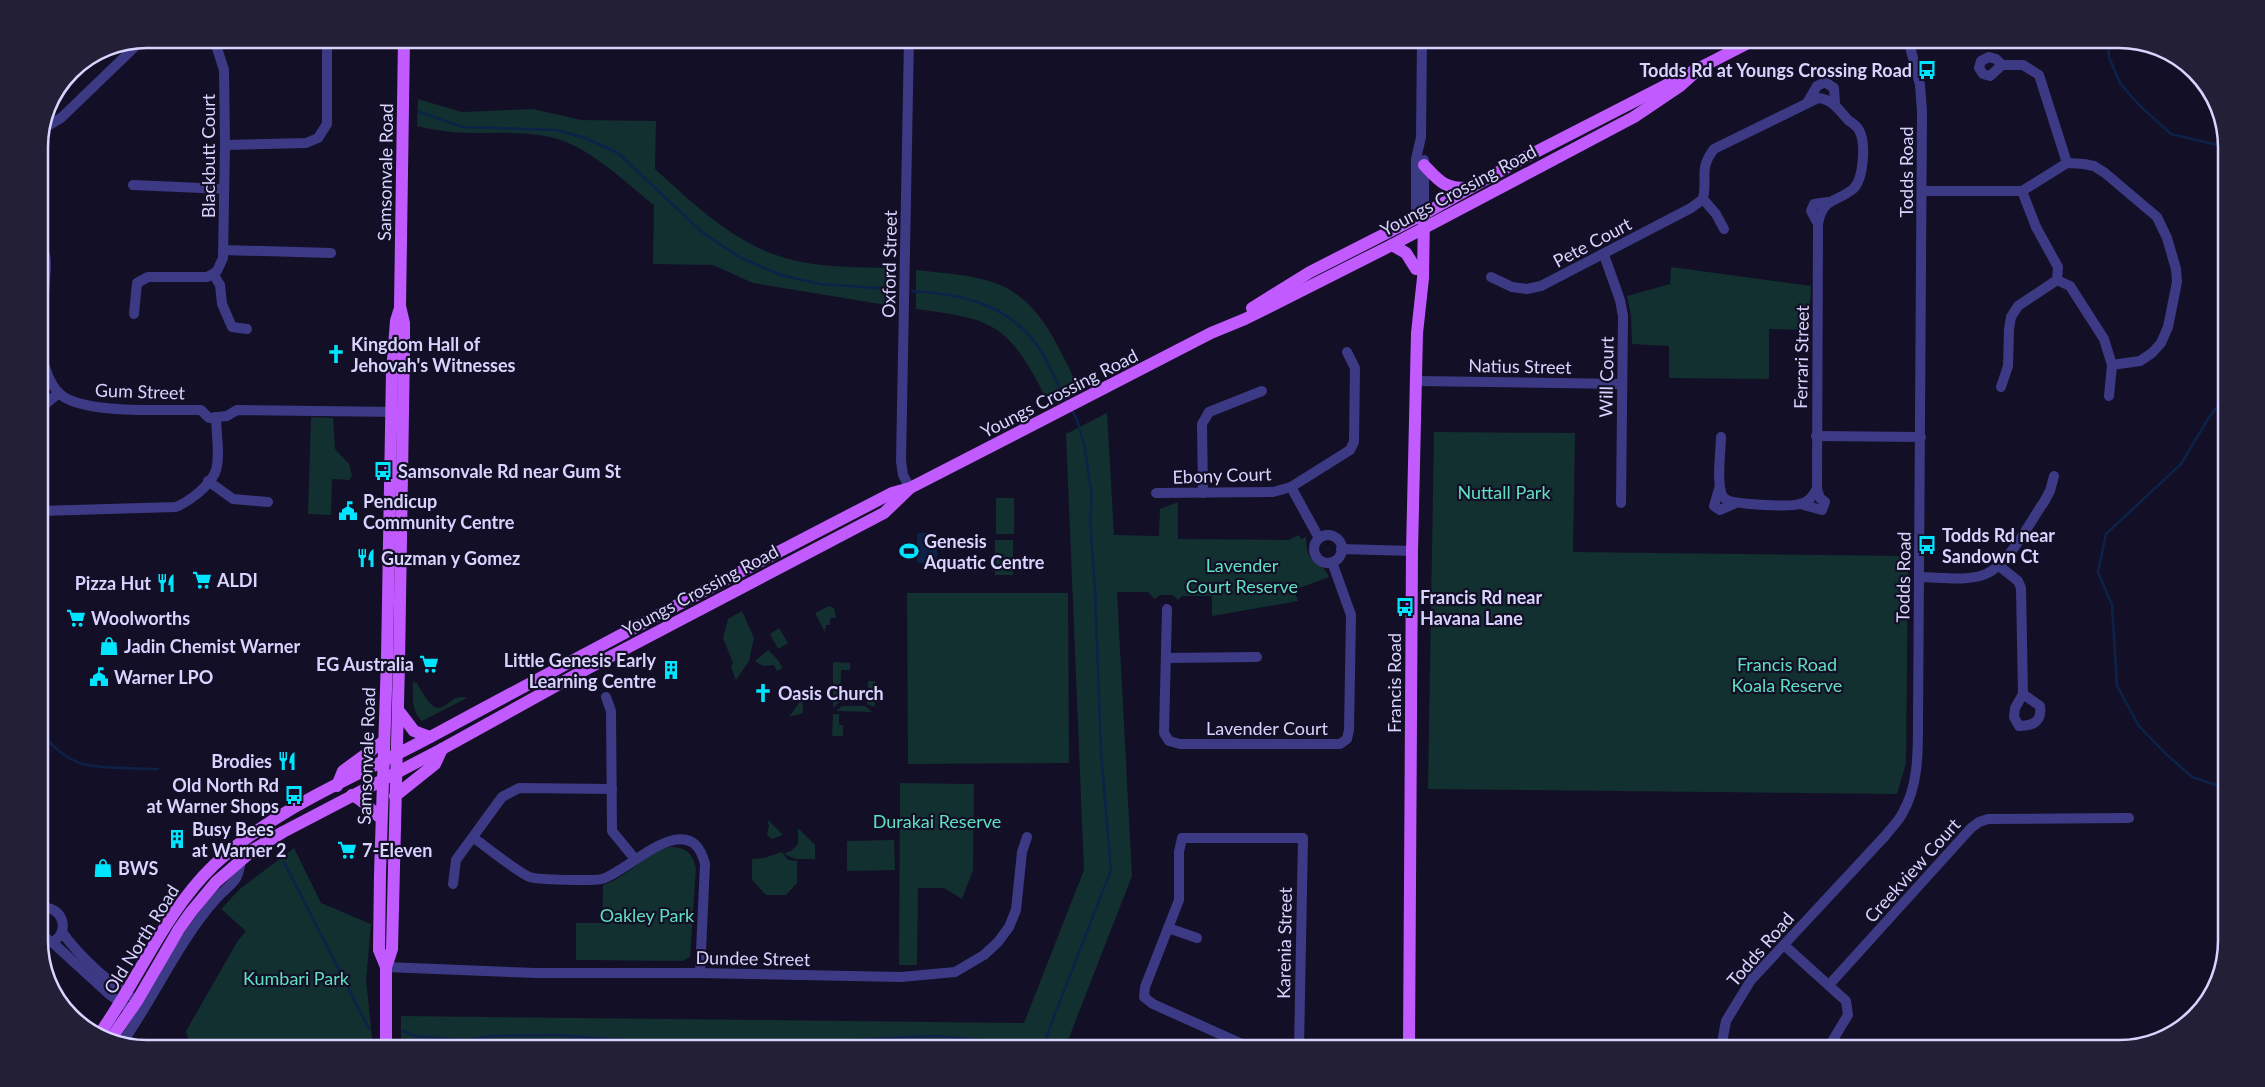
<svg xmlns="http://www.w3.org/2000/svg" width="2265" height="1087" font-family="Lato,sans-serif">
<rect width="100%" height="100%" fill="#130f26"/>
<g fill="#12302f">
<path d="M418,99L462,112L533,109L581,120L656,121L655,169C697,207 740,249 797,261C828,268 861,267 892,268V306L753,283L713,265L653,264L654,205C623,181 590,146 550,137C515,129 479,136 444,131C435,130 426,128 417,126Z"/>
<path d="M1671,267L1811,286L1809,330L1769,329V379L1669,378V346L1632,344L1631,316L1627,296L1670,284Z"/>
<path d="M916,270C940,273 966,274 989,281C1036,294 1055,340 1075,380L1045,396C1008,324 994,319 916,309Z"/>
<path d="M1107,413L1114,535L1159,536L1160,509L1178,502V539L1288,540L1299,535L1301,539L1306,537C1306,568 1320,557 1329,577L1294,590L1298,601L1212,616V596H1182L1178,600L1173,595H1160L1155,599L1148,592H1117L1132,876L1065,1048H401V1016L1024,1023L1084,870L1066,434Z"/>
<path d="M311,417L333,418L335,449L349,464L352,476L349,480L332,479L331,515L308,514Z"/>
<path d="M1434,432L1575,433L1573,552L1908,556L1906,763L1897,794L1428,789Z"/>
<rect x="996" y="498" width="18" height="36"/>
<rect x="995" y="540" width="18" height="35"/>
<path d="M907,593H1068L1069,763L908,764Z"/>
<path d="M829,606L834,608L836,618H830V625H826L825,632L815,613Z"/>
<path d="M742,611L754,638L749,661L736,680L731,667L733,663L723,638L728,619Z"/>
<path d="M779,628L788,643L778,649L770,634Z"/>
<path d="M768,650L777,659L783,668L777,671L774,665L763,666L755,661Z"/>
<path d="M833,662L850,663V670H841L840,702L833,708Z"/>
<path d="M868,681H875V707L867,704Z"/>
<path d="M413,682L417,683C444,734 444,690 467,698L422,721C411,711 413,696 413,682Z"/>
<path d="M2222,697L2226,698V718L2218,717L2219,701Z"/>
<path d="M802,699L803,713L789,717Z"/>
<path d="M842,706H865L872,712L836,711Z"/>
<path d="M833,714H839V725H843V736H832Z"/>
<path d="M900,783L974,784L973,870L962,899L944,888H918L917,965H899Z"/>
<path d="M767,819L783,835L772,839L767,835L769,826Z"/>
<path d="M798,828L815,845V859H796L786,855L785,853L791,851L798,844Z"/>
<path d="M894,840L895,870L847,871V841Z"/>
<path d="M669,847C685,847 692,852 696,868L690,957L682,961L576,960V923H602L603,885C628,877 643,855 669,847Z"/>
<path d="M294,848L321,903L371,924L366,980L373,1047L191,1048L186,1031L237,942L246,931L221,909L240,889Z"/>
<path d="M782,852L788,860L797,861V883L786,895H766L752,880V859L764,858Z"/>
</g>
<g fill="#0c2248">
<path d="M917,533H937V564L917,563Z"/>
<path d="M2113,1039L2123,1047L2102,1048L2113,1040Z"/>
</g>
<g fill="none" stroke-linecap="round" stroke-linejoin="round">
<g stroke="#0c2248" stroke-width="2.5">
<path d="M2108,39L2109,57L2120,83L2138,104L2171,134L2226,147"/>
<path d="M419,112L463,127L557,130L585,138L618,153L703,233L739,257L781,275L820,284L892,289"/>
<path d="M912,291C960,294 1006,303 1036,344C1049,361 1056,383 1067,402"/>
<path d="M2226,395L2208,419L2181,464L2106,534L2098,572L2112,605L2117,686L2139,726L2165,753L2192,777L2222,787L2226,786"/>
<path d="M39,732C52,745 65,759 83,764C100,769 138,768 158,769"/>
<path d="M284,862L369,1029"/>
<path d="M403,1031L415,1036L466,1040L492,1036L557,1035L703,1046L768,1045L906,1037L937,1036L1026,1044"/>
<path d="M1034,1044L1044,1047"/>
<path d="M1044,1048L1048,1032L1111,870L1101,752L1095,589L1090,519L1092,496L1084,444L1077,420L1071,409"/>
</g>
<g stroke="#3d3a85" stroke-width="10">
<path d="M210,39L216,45L224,70L225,145L223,258L217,271L213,274L220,285L222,304L232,327L247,329"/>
<path d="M909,39L901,461L903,475L910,488"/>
<path d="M1521,41V39"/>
<path d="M2002,65L1990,76L1983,74L1979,68L1981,61L1989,57L1996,59L2002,65H2023L2039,75L2067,163"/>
<path d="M1807,103L1817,86L1825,82L1834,88L1835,104"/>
<path d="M41,130L61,118L142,40"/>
<path d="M225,145L306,143L318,138L327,124V39"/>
<path d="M133,185L224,189"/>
<path d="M1923,191H2022L2067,163L2084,164L2094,166L2105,173L2157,217L2167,238L2176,269L2177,282L2168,327L2161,343L2152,353L2140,361L2112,365"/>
<path d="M2022,191L2036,227L2058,267L2057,280L2070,286L2104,339L2112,365L2109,396"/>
<path d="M1424,214V160"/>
<path d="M1416,218V159L1421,137L1422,39"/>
<path d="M1818,224L1811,211L1814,204L1828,202"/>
<path d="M39,244C48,252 46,269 45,280C44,301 39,332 42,352C43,365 50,385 60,394C83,415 168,409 201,410L209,418L227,416L237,410L399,412"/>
<path d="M223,250L331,253"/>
<path d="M1604,255L1620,300L1623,316L1621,503"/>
<path d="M1491,277L1512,287L1527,289L1541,286L1691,208L1703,199"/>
<path d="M134,314L137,283L148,277H207L213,274"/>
<path d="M1417,381L1622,384"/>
<path d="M2001,387L2008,366L2009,329L2011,317L2018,306L2057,280"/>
<path d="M39,409L59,393"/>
<path d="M1816,436L1921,437"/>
<path d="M1721,437C1721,451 1715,488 1724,498C1731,505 1789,507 1800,504C1809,502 1812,497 1817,489L1818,224C1823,197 1836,203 1853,189C1864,179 1866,142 1859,130C1857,126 1852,123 1848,120C1839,110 1832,99 1818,98L1714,149C1698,170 1708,177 1703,199L1716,214L1724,229"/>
<path d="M208,481L233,499L268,502"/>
<path d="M1291,487L1319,538"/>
<path d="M1719,489L1714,506L1720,510L1736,503"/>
<path d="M1156,493L1273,492L1291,487L1350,450L1354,442L1355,368L1347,352"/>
<path d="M1203,493L1202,424L1209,412L1262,391"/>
<path d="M1800,504L1822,510L1825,502L1820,498L1817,489"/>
<path d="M39,511L176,507C190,501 208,487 215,473C221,460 216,432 216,417"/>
<circle cx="1328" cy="549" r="14"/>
<path d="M1341,549L1412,551"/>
<path d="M1999,566L2018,581L2021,588L2023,694L2015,708L2014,717L2019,726C2034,726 2042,721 2040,706L2023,694"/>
<path d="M1919,577C1939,577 1967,582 1986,574C2009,564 2029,523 2044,502L2050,491L2054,476"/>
<path d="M1167,609L1164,733L1169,741L1180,744H1340L1347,739L1349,730L1351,615L1332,562"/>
<path d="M1166,658L1257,657"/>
<path d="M606,697L611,711L612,831L635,859"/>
<path d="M474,838C485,846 520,874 530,877C537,880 594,881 602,879C627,873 690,803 705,864L700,973"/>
<path d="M453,884L456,860L502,797L519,788L612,789"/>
<path d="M39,911L43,908C63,906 71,933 52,942L42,936L39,929"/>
<path d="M1168,928L1197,938"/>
<path d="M62,932C83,961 108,981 137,1001"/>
<path d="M52,942L110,995L131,1010"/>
<path d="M1784,945L1846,1001L1848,1015L1828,1048"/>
<path d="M386,967L536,973H700L901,977L955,972L984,955L998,942L1009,927L1016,910L1022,852L1027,837"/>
<path d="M1829,985L1971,828L1979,822L1988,819L2129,818"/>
<path d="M122,1043C155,996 178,942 216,899C232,881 238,885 241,859"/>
<path d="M1251,1048L1153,1004L1144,997L1145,987L1179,900V852L1182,838H1303L1299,1048"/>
<path d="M1721,1048L1726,1021L1751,980L1885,836C1890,829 1898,822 1902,814C1918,787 1918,755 1918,725L1922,111L1920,85L1908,39"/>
</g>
<g stroke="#c25bff" stroke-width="12">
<path d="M1424,165C1440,182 1445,189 1470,188"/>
<path d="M1392,245L1406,253L1416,269"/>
<path d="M1252,308L1310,272L1424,214L1520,160L1756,39"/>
<path d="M398,710L414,731L430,737"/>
<path d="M337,786L343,771L384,741"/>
<path d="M352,795C367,802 369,810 381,818"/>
<path d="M395,796L435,764L442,749"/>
<path d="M386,967L379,950L380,874L387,658L392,372L396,321L399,311"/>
<path d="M98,1036C138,981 164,913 214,865C276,807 360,775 434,735C586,653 739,572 892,493L910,488L1211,333L1245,319L1392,245L1634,117L1680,86L1700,68"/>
<path d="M110,1040L137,1001L179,929L191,912L216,882L253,850L283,832L442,749L581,672L884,513L909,489"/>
<path d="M386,1048V967L392,949L399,663L404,349V323L400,306L404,39"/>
<path d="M1409,1048L1412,551L1417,333L1423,278L1424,214"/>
</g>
</g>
<defs>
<g id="bus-bare" transform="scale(1.5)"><path d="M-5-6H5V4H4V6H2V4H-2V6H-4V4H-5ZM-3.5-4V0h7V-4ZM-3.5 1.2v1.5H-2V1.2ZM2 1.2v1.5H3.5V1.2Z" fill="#00e5ff" stroke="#130f26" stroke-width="2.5" paint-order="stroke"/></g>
<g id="church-bare" transform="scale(1.5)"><path d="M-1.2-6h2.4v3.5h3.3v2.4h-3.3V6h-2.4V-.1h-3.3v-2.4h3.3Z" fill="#00e5ff" stroke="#130f26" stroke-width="2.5" paint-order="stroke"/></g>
<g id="civic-bare" transform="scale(1.5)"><path d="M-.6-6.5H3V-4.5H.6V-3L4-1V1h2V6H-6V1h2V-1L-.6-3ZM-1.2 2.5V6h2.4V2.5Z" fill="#00e5ff" stroke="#130f26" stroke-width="2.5" paint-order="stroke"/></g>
<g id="stadium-bare" transform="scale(1.5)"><path d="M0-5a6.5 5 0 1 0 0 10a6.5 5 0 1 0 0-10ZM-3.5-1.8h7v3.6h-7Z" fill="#00e5ff" stroke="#130f26" stroke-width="2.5" paint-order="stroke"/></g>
<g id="restaurant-bare" transform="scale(1.5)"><path d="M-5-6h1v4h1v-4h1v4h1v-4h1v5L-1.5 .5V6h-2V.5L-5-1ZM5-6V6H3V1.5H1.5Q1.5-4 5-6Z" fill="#00e5ff" stroke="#130f26" stroke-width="2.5" paint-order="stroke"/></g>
<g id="supermarket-bare" transform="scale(1.5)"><path d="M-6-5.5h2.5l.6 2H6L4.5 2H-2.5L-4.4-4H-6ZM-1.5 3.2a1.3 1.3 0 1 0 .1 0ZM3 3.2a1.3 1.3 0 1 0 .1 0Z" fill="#00e5ff" stroke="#130f26" stroke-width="2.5" paint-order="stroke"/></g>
<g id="shop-bare" transform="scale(1.5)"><path d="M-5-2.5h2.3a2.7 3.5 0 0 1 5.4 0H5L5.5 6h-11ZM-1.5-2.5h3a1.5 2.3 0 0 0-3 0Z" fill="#00e5ff" stroke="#130f26" stroke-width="2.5" paint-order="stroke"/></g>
<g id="building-bare" transform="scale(1.5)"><path d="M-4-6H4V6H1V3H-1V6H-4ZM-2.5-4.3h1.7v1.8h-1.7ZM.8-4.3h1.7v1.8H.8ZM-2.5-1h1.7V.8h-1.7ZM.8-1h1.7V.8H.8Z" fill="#00e5ff" stroke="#130f26" stroke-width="2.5" paint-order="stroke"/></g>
</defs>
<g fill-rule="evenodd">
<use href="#bus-bare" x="1927" y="70"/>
<use href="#church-bare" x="336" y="354"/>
<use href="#bus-bare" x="383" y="471"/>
<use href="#civic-bare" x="348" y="511"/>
<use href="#bus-bare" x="1927" y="545"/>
<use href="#stadium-bare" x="909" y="551"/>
<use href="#restaurant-bare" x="366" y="558"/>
<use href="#supermarket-bare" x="202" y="580"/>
<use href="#restaurant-bare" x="166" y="583"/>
<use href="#bus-bare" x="1405" y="607"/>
<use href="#supermarket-bare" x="76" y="618"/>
<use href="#shop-bare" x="109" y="646"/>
<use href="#supermarket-bare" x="429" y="664"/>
<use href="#building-bare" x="671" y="670"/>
<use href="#civic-bare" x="99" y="677"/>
<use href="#church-bare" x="763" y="693"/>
<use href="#restaurant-bare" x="287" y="761"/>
<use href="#bus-bare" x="294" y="795"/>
<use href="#building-bare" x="177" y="839"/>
<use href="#supermarket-bare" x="347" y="850"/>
<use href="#shop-bare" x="103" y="868"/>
</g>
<g text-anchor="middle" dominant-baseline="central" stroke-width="4.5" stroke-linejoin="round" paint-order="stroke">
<g font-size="18" font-weight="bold" fill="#d9d4ff" stroke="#130f26" text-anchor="start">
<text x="1912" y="70" text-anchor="end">Todds Rd at Youngs Crossing Road</text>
<text x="351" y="344">Kingdom Hall of<tspan x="351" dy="21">Jehovah's Witnesses</tspan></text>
<text x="398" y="471">Samsonvale Rd near Gum St</text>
<text x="363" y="501">Pendicup<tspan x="363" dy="21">Community Centre</tspan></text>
<text x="1942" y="535">Todds Rd near<tspan x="1942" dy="21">Sandown Ct</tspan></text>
<text x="924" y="541">Genesis<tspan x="924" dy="21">Aquatic Centre</tspan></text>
<text x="381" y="558">Guzman y Gomez</text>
<text x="217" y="580">ALDI</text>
<text x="151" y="583" text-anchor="end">Pizza Hut</text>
<text x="1420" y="597">Francis Rd near<tspan x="1420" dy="21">Havana Lane</tspan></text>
<text x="91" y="618">Woolworths</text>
<text x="124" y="646">Jadin Chemist Warner</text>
<text x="656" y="660" text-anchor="end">Little Genesis Early<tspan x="656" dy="21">Learning Centre</tspan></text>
<text x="414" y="664" text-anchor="end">EG Australia</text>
<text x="114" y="677">Warner LPO</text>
<text x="778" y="693">Oasis Church</text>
<text x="272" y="761" text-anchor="end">Brodies</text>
<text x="279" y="785" text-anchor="end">Old North Rd<tspan x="279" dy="21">at Warner Shops</tspan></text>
<text x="192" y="829">Busy Bees<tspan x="192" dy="21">at Warner 2</tspan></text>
<text x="362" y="850">7-Eleven</text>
<text x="118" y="868">BWS</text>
</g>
<g font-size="18" fill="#d9d4ff" stroke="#130f26">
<text transform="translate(208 156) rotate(-90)">Blackbutt Court</text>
<text transform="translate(385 172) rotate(-89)">Samsonvale Road</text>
<text transform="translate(1906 172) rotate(-90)">Todds Road</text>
<text transform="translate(1458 190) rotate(-28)">Youngs Crossing Road</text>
<text transform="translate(1592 242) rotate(-28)">Pete Court</text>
<text transform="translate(889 264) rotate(-89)">Oxford Street</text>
<text transform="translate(1801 357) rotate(-89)">Ferrari Street</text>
<text transform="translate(1520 366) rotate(1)">Natius Street</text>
<text transform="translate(1606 377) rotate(-89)">Will Court</text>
<text transform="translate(140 391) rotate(2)">Gum Street</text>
<text transform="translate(1059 393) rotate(-27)">Youngs Crossing Road</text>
<text transform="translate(1222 475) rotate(-2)">Ebony Court</text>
<text transform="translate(1903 577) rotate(-89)">Todds Road</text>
<text transform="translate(700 590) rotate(-28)">Youngs Crossing Road</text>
<text transform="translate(1394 683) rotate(-90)">Francis Road</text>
<text x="1267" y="728">Lavender Court</text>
<text transform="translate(366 756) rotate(-88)">Samsonvale Road</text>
<text transform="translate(1912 870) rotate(-48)">Creekview Court</text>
<text transform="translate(141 939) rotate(-58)">Old North Road</text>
<text transform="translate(1284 943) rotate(-89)">Karenia Street</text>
<text transform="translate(1760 949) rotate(-49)">Todds Road</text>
<text transform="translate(753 958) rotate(1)">Dundee Street</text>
</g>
<g font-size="18" fill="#5fe0c0" stroke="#130f26">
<text x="1504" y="492">Nuttall Park</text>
<text x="1242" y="565">Lavender<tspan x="1242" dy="21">Court Reserve</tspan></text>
<text x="1787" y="664">Francis Road<tspan x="1787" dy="21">Koala Reserve</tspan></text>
<text x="937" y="821">Durakai Reserve</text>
<text x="647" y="915">Oakley Park</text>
<text x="296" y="978">Kumbari Park</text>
</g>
</g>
<path d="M0 0H2265V1087H0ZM147 48H2119A99 99 0 0 1 2218 147V941A99 99 0 0 1 2119 1040H147A99 99 0 0 1 48 941V147A99 99 0 0 1 147 48Z" fill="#231f37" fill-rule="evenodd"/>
<path fill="none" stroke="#d9d4ff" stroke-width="2.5" d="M147 48H2119A99 99 0 0 1 2218 147V941A99 99 0 0 1 2119 1040H147A99 99 0 0 1 48 941V147A99 99 0 0 1 147 48Z"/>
</svg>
